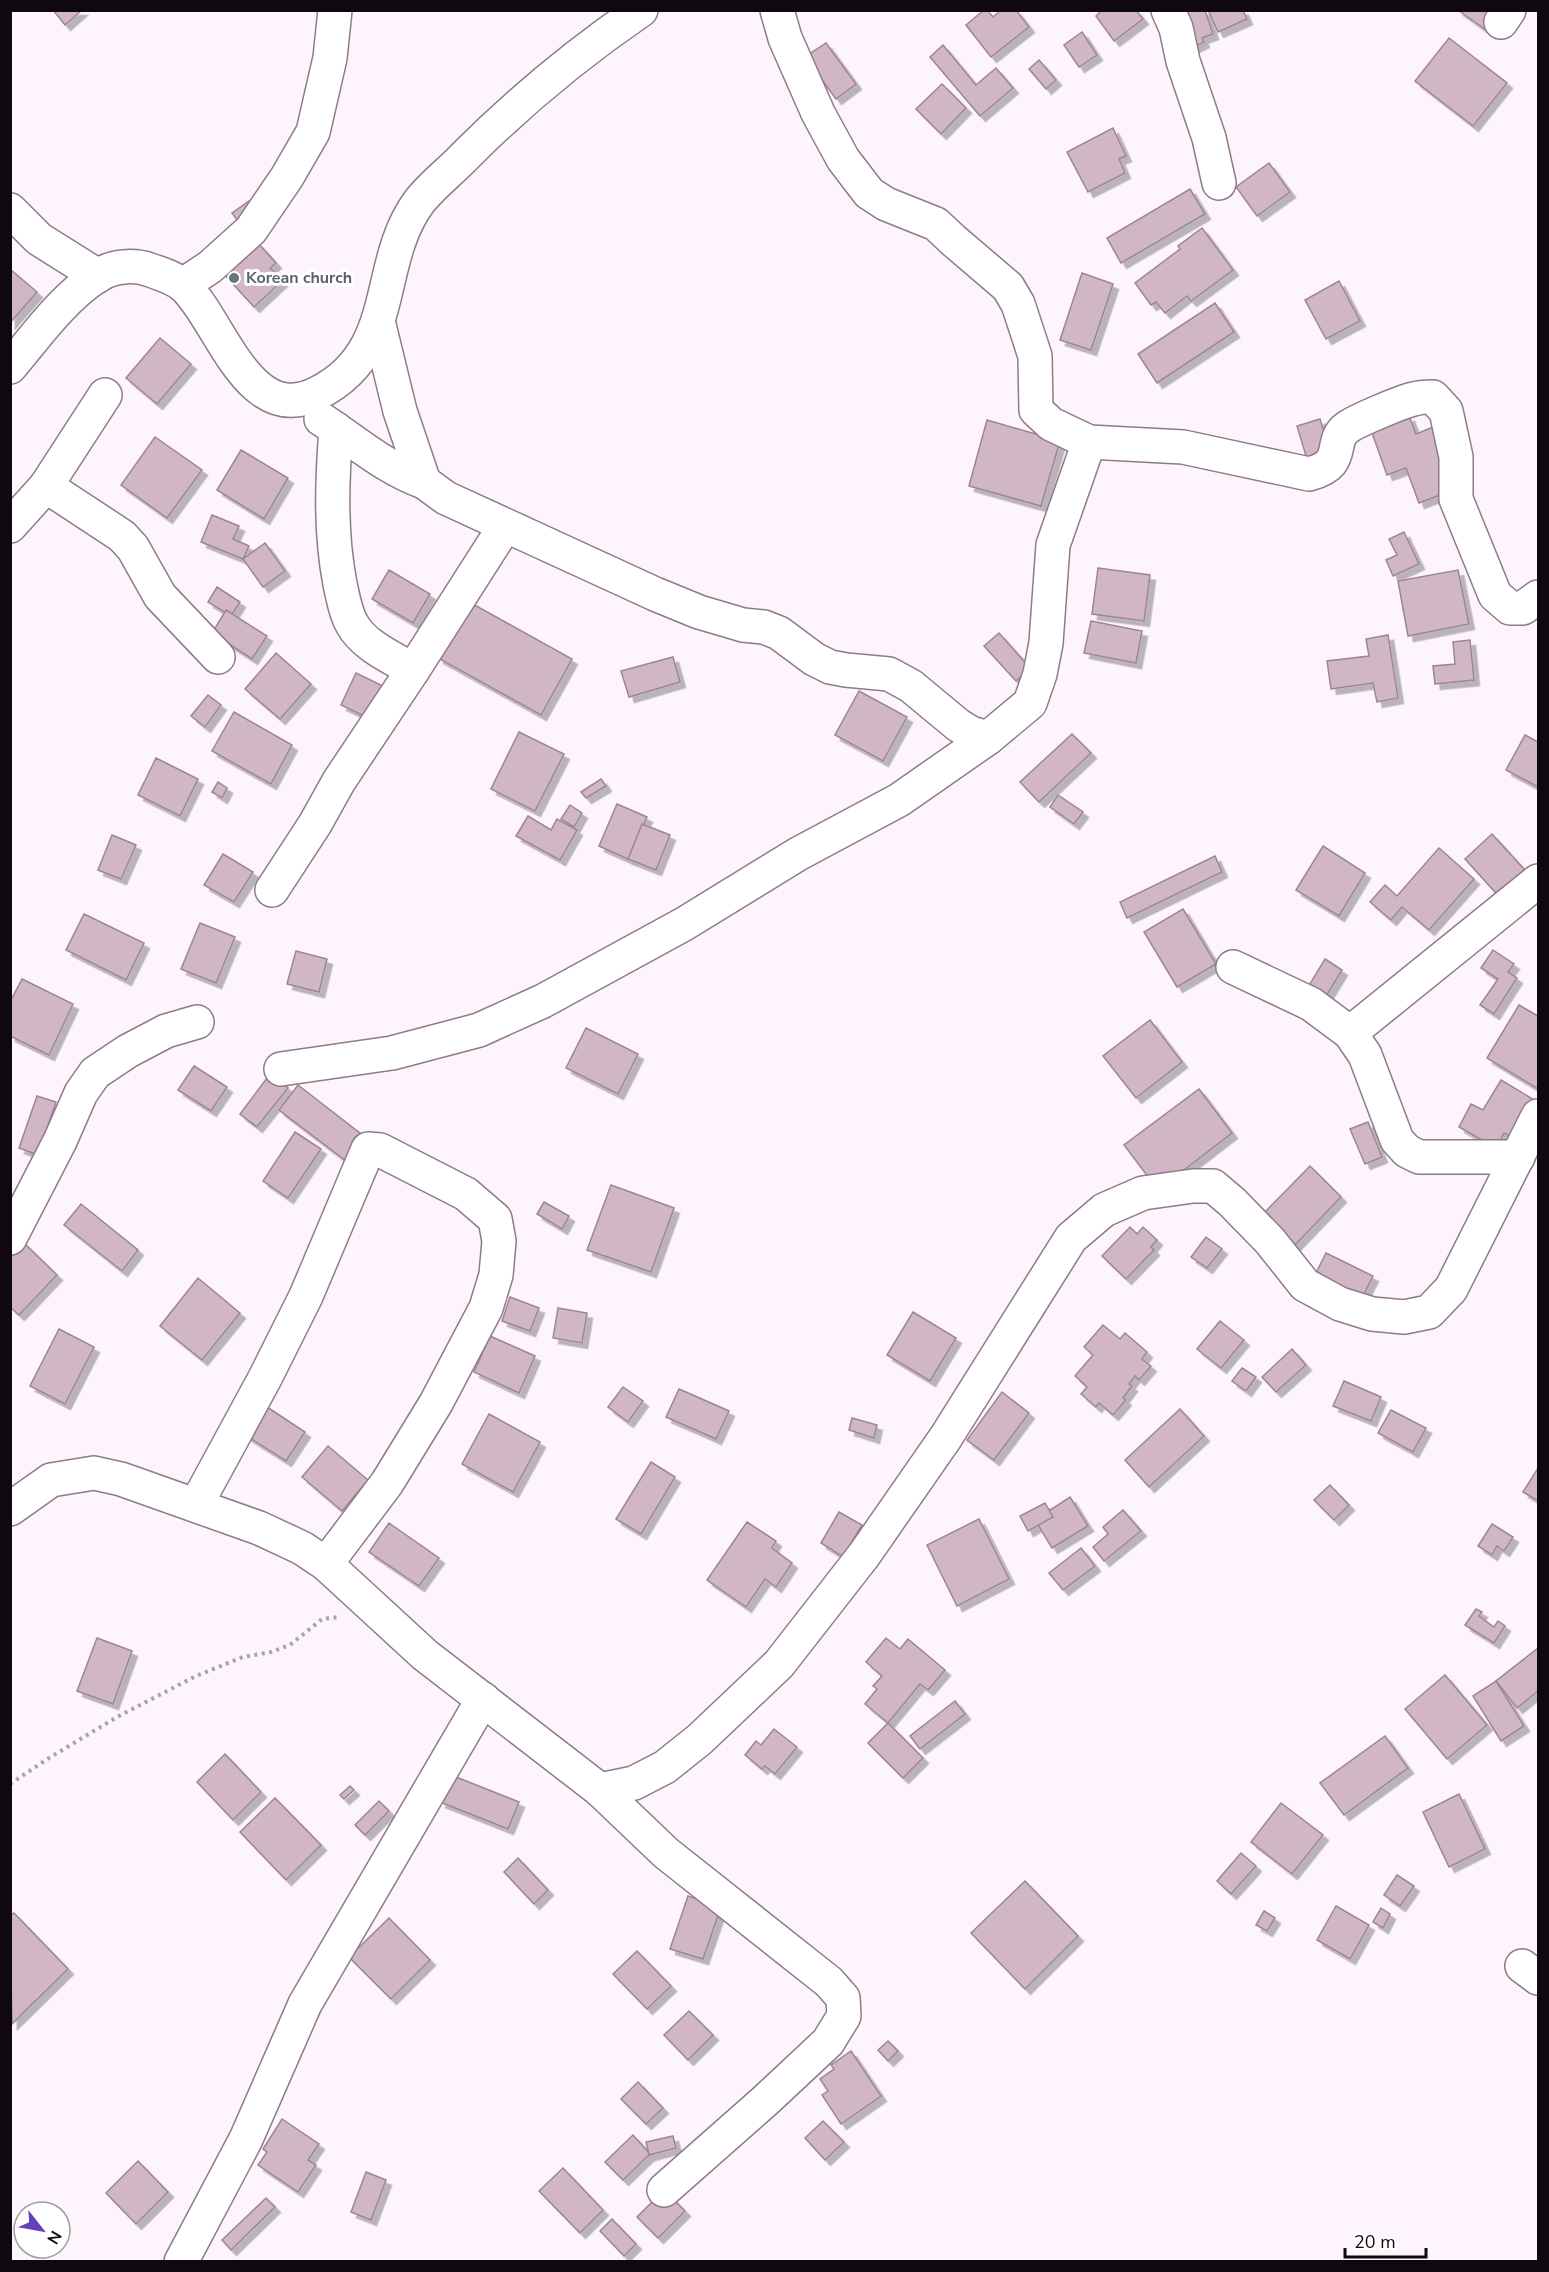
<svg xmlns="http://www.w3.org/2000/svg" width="1549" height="2272" font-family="'Nunito Sans',sans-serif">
<defs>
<filter id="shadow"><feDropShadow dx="5.5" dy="5.5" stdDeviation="0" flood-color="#0004"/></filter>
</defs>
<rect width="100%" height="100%" fill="#fdf4fc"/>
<g fill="#d1b7c6" stroke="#9d8593" stroke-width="1.5" filter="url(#shadow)">
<path d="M53,10H82L65,25Z"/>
<path d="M984,10H987L993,17L1001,10H1016L1029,27L991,57L966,25Z"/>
<path d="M1102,10H1136L1143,19L1114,41L1096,16Z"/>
<path d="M1176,10H1205L1213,34L1202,38L1204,42L1192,48Z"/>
<path d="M1208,10H1243L1247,19L1218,32Z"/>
<path d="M1458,10H1505L1490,33Z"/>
<path d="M1082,32L1097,55L1079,67L1064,45Z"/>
<path d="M1449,38L1507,83L1473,126L1415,81Z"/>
<path d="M826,43L856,84L836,99L805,57Z"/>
<path d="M943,45L976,85L996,68L1013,88L980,116L930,57Z"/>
<path d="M1039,60L1056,80L1046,89L1029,69Z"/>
<path d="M942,84L966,108L941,134L916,109Z"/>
<path d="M1113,128L1126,156L1119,159L1125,173L1088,192L1067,152Z"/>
<path d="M1269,163L1290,192L1257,216L1236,187Z"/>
<path d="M1190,189L1205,214L1121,263L1107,238Z"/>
<path d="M249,201L257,211L240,224L232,213Z"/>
<path d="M1202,228L1233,270L1191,301L1187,296L1165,313L1156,302L1151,305L1135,283L1180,249L1178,246Z"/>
<path d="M257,242L276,263L270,268L282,281L254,307L223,273Z"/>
<path d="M10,269L37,292L10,323Z"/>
<path d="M1082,273L1113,284L1091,350L1060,340Z"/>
<path d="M1339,281L1360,321L1326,339L1305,300Z"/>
<path d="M1215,303L1234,332L1157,383L1138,354Z"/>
<path d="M160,338L191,364L157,404L126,378Z"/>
<path d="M1409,416L1416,434L1443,423L1448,438L1436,443L1453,490L1419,503L1406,468L1387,475L1371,430Z"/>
<path d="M1320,419L1330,452L1307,459L1297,426Z"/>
<path d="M987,420L1060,441L1041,506L969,486Z"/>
<path d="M155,437L202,470L167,518L121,485Z"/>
<path d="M241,450L288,478L264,519L217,490Z"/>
<path d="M212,515L239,526L233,539L249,546L243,559L201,542Z"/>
<path d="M1404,532L1419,564L1393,576L1386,560L1397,555L1389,539Z"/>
<path d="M265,543L285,571L263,587L243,559Z"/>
<path d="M1098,568L1150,575L1144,621L1092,614Z"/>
<path d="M389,570L430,594L413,623L372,599Z"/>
<path d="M1458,570L1469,624L1408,636L1398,581Z"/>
<path d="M217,587L240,602L231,616L208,602Z"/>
<path d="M469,602L572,659L541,715L438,658Z"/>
<path d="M226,610L267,636L252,659L212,633Z"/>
<path d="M1091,621L1142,631L1136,663L1084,653Z"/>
<path d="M999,633L1030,668L1016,681L984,646Z"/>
<path d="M1388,635L1398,698L1377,702L1373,683L1331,689L1327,661L1369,656L1366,639Z"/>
<path d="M1470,640L1474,680L1435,684L1433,666L1455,664L1453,642Z"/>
<path d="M276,653L311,684L280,719L245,689Z"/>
<path d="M673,657L680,682L629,697L621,671Z"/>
<path d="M356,673L383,686L368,718L341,705Z"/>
<path d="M859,691L907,717L883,761L835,735Z"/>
<path d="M208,695L221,705L205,727L191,716Z"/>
<path d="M234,712L292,745L271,784L212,751Z"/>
<path d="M519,732L564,754L535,811L491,789Z"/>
<path d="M1072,734L1091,753L1039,802L1020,782Z"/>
<path d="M1525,735L1538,742V787L1506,770Z"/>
<path d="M156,758L198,779L180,816L138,795Z"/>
<path d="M601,779L606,786L586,798L581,792Z"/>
<path d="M218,782L227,788L222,798L212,792Z"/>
<path d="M1058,795L1083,812L1074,824L1050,807Z"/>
<path d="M617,804L647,817L628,859L599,846Z"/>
<path d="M570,805L582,813L574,827L561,819Z"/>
<path d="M528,816L551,830L557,819L577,830L560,860L516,836Z"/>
<path d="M642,824L670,835L656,870L628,859Z"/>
<path d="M1492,834L1531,877L1504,902L1465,859Z"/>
<path d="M112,835L136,845L121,879L98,870Z"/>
<path d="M1323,846L1365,873L1339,916L1296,890Z"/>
<path d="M1439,848L1474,879L1429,930L1402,907L1391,920L1370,902L1385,885L1397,896Z"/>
<path d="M223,854L253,872L234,902L204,885Z"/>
<path d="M1215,856L1222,872L1127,918L1120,902Z"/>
<path d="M1183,909L1216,964L1177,987L1144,932Z"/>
<path d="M84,914L144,943L126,980L66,950Z"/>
<path d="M200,923L235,937L216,983L181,969Z"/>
<path d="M1493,950L1514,964L1508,972L1517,978L1494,1014L1480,1005L1498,979L1481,968Z"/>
<path d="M296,951L327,959L319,992L287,984Z"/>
<path d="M1325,959L1342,970L1325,998L1308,987Z"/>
<path d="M22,979L73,1004L49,1055L10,1036V1002Z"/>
<path d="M1519,1005L1538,1016V1089L1487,1058Z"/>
<path d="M1150,1020L1182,1062L1136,1098L1103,1056Z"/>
<path d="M586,1028L638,1054L618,1094L566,1068Z"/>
<path d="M194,1066L227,1087L211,1111L178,1090Z"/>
<path d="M270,1074L288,1088L257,1127L240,1114Z"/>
<path d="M1501,1080L1536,1101L1514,1138L1504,1133L1496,1148L1459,1127L1471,1104L1483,1110Z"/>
<path d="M298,1085L365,1137L346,1161L279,1110Z"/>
<path d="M1199,1089L1232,1133L1158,1190L1124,1145Z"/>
<path d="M37,1096L56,1102L38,1155L19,1148Z"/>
<path d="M1368,1122L1382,1157L1365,1164L1350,1129Z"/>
<path d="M295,1132L321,1149L288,1198L263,1181Z"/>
<path d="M1310,1166L1341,1197L1294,1246L1262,1215Z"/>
<path d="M611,1185L674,1208L651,1272L587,1250Z"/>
<path d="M544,1202L569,1216L562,1229L537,1214Z"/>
<path d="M81,1204L138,1250L122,1271L64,1225Z"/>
<path d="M1130,1227L1137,1234L1143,1227L1157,1240L1151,1247L1154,1250L1126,1279L1102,1256Z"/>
<path d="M1206,1237L1222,1249L1207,1268L1191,1257Z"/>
<path d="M23,1242L57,1275L19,1315L10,1307V1255Z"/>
<path d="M1326,1253L1373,1276L1360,1302L1313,1279Z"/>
<path d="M198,1278L240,1313L202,1360L160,1326Z"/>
<path d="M510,1297L539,1308L530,1331L502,1321Z"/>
<path d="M558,1308L587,1313L582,1343L553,1338Z"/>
<path d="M913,1312L956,1338L930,1381L887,1355Z"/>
<path d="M1220,1321L1244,1340L1221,1368L1197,1349Z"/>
<path d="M1103,1325L1120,1339L1125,1333L1147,1352L1142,1359L1151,1366L1139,1380L1135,1376L1129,1384L1132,1386L1123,1398L1126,1400L1113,1415L1099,1403L1096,1407L1081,1394L1087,1387L1075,1376L1093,1355L1084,1347Z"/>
<path d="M59,1329L94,1347L65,1404L30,1386Z"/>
<path d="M490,1336L535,1356L519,1393L474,1372Z"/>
<path d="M1292,1349L1306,1365L1276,1392L1262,1377Z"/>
<path d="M1242,1368L1256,1377L1246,1391L1232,1381Z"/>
<path d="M1344,1381L1381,1397L1371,1421L1333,1406Z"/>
<path d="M623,1387L643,1401L628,1422L608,1407Z"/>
<path d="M679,1389L729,1411L716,1439L666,1417Z"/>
<path d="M1002,1392L1029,1413L994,1460L967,1440Z"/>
<path d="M264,1405L305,1432L286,1461L245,1435Z"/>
<path d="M1180,1409L1204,1436L1149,1487L1125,1460Z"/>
<path d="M1391,1410L1426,1428L1413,1452L1378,1433Z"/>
<path d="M489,1414L540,1442L513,1492L462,1464Z"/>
<path d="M852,1418L877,1425L874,1438L849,1430Z"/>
<path d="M328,1446L368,1480L342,1511L302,1477Z"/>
<path d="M651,1462L675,1477L641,1534L616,1519Z"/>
<path d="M1538,1468V1501L1523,1492Z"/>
<path d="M1330,1485L1349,1505L1334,1520L1314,1500Z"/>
<path d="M1070,1497L1088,1526L1052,1548L1035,1520Z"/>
<path d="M1045,1503L1053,1517L1028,1531L1020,1516Z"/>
<path d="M1123,1510L1141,1531L1104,1561L1093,1547L1108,1534L1103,1527Z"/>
<path d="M839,1512L862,1525L843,1557L821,1543Z"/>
<path d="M979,1519L1009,1579L957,1606L927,1545Z"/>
<path d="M747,1522L776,1541L772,1548L792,1563L776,1587L765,1579L746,1607L707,1580Z"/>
<path d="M389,1523L439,1558L419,1586L369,1552Z"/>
<path d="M1492,1524L1513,1537L1504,1551L1497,1546L1492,1555L1478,1546Z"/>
<path d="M1081,1548L1095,1566L1063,1590L1049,1573Z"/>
<path d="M1476,1609L1482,1612L1479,1616L1494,1627L1498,1621L1505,1626L1494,1643L1465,1625Z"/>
<path d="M97,1638L132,1651L113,1704L77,1691Z"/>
<path d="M886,1638L900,1649L908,1639L945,1670L928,1690L920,1684L888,1723L865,1704L877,1689L873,1686L882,1676L866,1662Z"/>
<path d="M1538,1648V1691L1517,1708L1496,1681Z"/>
<path d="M1445,1675L1487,1725L1447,1759L1405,1709Z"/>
<path d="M1496,1681L1524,1726L1501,1741L1473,1696Z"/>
<path d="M955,1701L965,1714L920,1749L910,1736Z"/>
<path d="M888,1723L923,1758L903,1778L868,1743Z"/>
<path d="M774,1729L797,1747L775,1774L765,1766L762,1769L745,1755L756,1741L761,1745Z"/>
<path d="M1385,1736L1408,1768L1344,1815L1320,1783Z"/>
<path d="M225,1754L261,1792L233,1820L197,1782Z"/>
<path d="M451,1775L519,1802L508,1829L440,1802Z"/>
<path d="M350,1786L354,1790L344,1799L340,1795Z"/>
<path d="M1459,1794L1485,1849L1449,1867L1423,1812Z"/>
<path d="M275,1798L321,1845L286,1880L240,1832Z"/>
<path d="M379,1801L389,1811L365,1835L355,1825Z"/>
<path d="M1281,1803L1323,1835L1292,1874L1251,1842Z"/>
<path d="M1241,1853L1256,1866L1231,1894L1217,1881Z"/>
<path d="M518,1858L548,1890L534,1904L504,1872Z"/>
<path d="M1397,1875L1414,1886L1400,1906L1384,1895Z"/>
<path d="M1025,1881L1078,1936L1025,1989L971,1933Z"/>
<path d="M688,1896L721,1907L703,1959L670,1949Z"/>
<path d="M1336,1906L1369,1925L1350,1959L1317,1940Z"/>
<path d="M1381,1908L1390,1914L1383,1928L1373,1922Z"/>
<path d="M1264,1911L1275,1918L1267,1931L1256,1925Z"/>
<path d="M14,1913L68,1969L12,2024L10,1916Z"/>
<path d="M389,1918L430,1960L391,1999L349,1957Z"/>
<path d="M637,1951L671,1986L647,2009L613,1974Z"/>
<path d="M689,2011L713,2035L688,2060L664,2035Z"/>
<path d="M888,2041L898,2051L888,2061L878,2050Z"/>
<path d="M851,2051L881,2096L841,2124L822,2095L828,2091L820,2079L834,2069L831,2065Z"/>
<path d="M638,2082L663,2108L646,2124L621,2099Z"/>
<path d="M282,2119L319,2144L308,2160L316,2165L298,2192L258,2165L267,2152L263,2149Z"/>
<path d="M823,2121L844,2142L825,2160L805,2138Z"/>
<path d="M633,2135L650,2154L623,2180L605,2162Z"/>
<path d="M673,2136L676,2148L649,2155L646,2142Z"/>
<path d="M138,2161L168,2192L136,2224L106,2193Z"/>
<path d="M563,2168L603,2210L580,2233L539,2191Z"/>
<path d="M366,2172L386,2180L371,2220L351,2212Z"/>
<path d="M664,2190L685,2211L658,2238L637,2217Z"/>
<path d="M266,2198L275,2207L231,2250L222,2240Z"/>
<path d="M612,2219L636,2244L624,2256L600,2231Z"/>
</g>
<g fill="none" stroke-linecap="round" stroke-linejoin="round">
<g stroke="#8e7a8d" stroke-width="36">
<g id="minor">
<path d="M777,10L785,38L818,113L843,159L869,193L886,204L936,224L953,240L1008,287L1018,304L1035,356L1036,410L1051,424L1089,442L1183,447L1309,474C1349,464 1327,441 1348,427C1356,421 1403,401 1414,399C1420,397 1426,397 1433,397L1446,411L1456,457V499L1495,595L1510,608H1523L1538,597"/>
<path d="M1168,10L1176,28L1183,61L1209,138L1219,183"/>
<path d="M1501,22L1509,10"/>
<path d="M10,210L39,239L98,276"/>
<path d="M183,285L210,267L251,230L287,177L313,132L330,58L335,10"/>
<path d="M378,321L400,411L424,482L446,498L655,594L699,612L743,625L764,627L779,633L814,659L830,667L846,670L889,674L911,686L958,725L971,733L988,738"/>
<path d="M10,367C37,335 62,299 97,276C112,266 134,264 150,270C161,274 175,278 184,286C221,320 248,429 318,393C401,351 373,264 419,202C432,185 451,171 465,156C519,102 578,53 641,10"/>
<path d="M321,419C355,441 385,468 424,482"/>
<path d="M336,429C332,481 330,532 340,584C343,597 345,612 352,624C364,646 393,658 413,670"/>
<path d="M46,486L122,536L133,548L160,596L218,657"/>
<path d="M10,526L46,486L105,395"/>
<path d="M272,890L315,824L339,781L413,670L505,526"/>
<path d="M1233,967L1311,1004L1350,1033L1365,1055L1397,1140L1407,1151L1419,1157H1518"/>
<path d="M1350,1033L1538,881"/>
<path d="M281,1069L392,1053L479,1030L543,1001L684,924L798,854L899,800L988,738L1030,703L1040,674L1046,643L1053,545L1089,442"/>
<path d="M10,1238L60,1141L81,1093L95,1073L128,1051L166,1031L197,1022"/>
<path d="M196,1505L265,1378L306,1296L368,1149L380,1150L466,1194L495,1219L499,1241L496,1275L486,1308L436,1403L387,1483L326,1564"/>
<path d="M10,1509L51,1480L94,1473L121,1479L259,1528L302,1548L326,1564L425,1655L600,1790L666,1853L829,1982L843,1998L844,2016L828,2042L766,2100L664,2190"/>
<path d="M600,1790L634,1783L665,1767L700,1739L779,1664L864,1555L946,1437L1071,1238L1104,1210L1143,1193L1193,1186H1213L1232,1202L1270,1241L1305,1285L1340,1304L1372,1314L1404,1317L1429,1312L1451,1289L1538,1116"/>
<path d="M1522,1966L1538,1978"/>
<path d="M181,2262L246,2139L305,2004L483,1699"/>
</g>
</g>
<path stroke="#aaa2a9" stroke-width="4" stroke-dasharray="3 4.5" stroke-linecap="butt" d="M10,1784L49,1758L117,1717L196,1676L243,1657L271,1652L290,1645L322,1619L339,1617"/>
<use href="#minor" stroke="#fff" stroke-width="33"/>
</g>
<circle fill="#6b7280" stroke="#fff" stroke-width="2" cx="234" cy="278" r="6"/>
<g text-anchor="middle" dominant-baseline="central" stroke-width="6" stroke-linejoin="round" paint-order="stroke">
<g font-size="16" font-weight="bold" fill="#5b616d" stroke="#fff" text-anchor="start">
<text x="246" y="278">Korean church</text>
</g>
</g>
<rect width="1549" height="2272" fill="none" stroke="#0f090f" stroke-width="24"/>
<g transform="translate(42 2230) rotate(121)"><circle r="28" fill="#ffffff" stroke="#9f9d9f" stroke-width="1.5"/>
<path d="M0-4.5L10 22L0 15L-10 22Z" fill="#6741b9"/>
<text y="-9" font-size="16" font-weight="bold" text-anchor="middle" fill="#0f090f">N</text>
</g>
<path d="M1345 2248v9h81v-9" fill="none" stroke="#0f090f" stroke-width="3"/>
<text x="1354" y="2248" font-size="18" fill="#0f090f" stroke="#ffffff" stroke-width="4.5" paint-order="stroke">20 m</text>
</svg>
